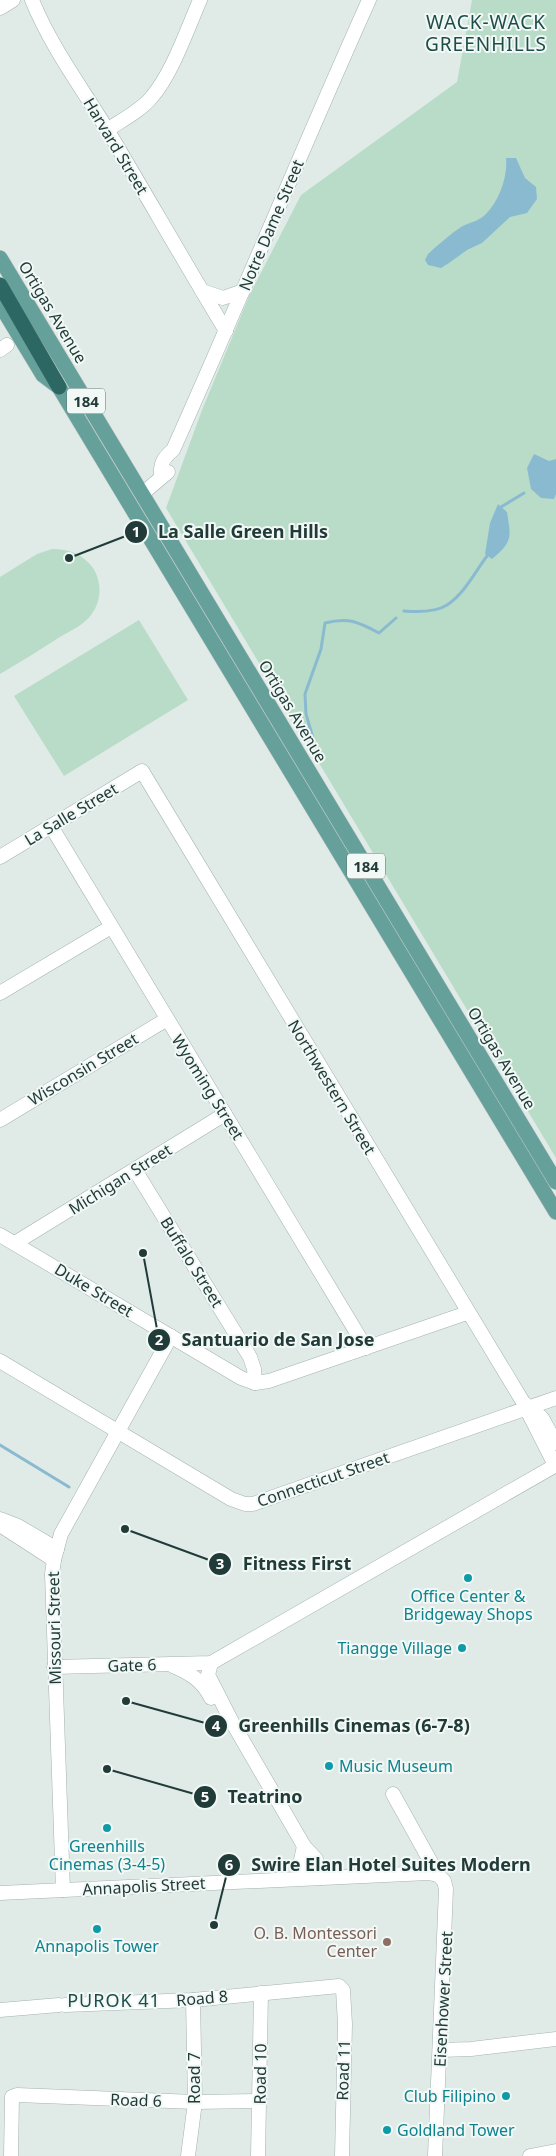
<svg xmlns="http://www.w3.org/2000/svg" width="556" height="2156" font-family="'Noto Sans',sans-serif">
<rect width="100%" height="100%" fill="#e0ebe8"/>
<g fill="#b9dcc8">
<path d="M472,0H556V1158L166,508L202,410L250,294L301,195L457,82Z"/>
<path d="M52,549C69,549 83,554 93,568C102,582 102,601 91,615C84,625 70,631 60,637C40,650 20,662 0,674V577L37,554Z"/>
<path d="M139,620L188,700L64,776L14,696Z"/>
</g>
<g fill="#89bad0">
<path d="M506,158H516L525,178L536,187L537,199L527,213L510,217L482,243L467,250L449,263L441,268L428,265L425,260L428,254C438,245 449,235 461,227C468,223 479,221 485,215C499,201 508,177 506,158Z"/>
<path d="M534,454L549,461L556,459V494L554,499L541,498L531,489L527,468Z"/>
<path d="M498,504L507,512C511,537 513,542 492,559L485,554L490,523Z"/>
</g>
<g fill="none" stroke-linecap="round" stroke-linejoin="round">
<g stroke="#89bad0" stroke-width="3">
<path d="M501,507L524,493"/>
<path d="M404,611C416,612 436,612 447,605C464,594 475,572 487,556"/>
<path d="M315,745L306,714L305,694L321,649L325,623C349,617 358,622 379,633L396,618"/>
<path d="M0,1445L69,1487"/>
</g>
<g stroke="#a3b3b0" stroke-width="15">
<g id="minor">
<path d="M32,0C51,47 82,88 108,131C148,198 186,265 226,331"/>
<path d="M0,8L13,0"/>
<path d="M107,130C122,120 140,111 151,98C172,74 187,30 200,0"/>
<path d="M202,291L223,298L243,291"/>
<path d="M0,350L7,345"/>
<path d="M161,477C160,464 163,458 173,450C240,301 302,149 369,0"/>
<path d="M142,494L168,472"/>
<path d="M51,826L366,1348"/>
<path d="M0,857L142,771L523,1402L555,1465"/>
<path d="M0,993L111,927"/>
<path d="M0,1120L167,1019"/>
<path d="M135,1170L250,1357L254,1369L255,1383"/>
<path d="M0,1235L241,1378L255,1383L269,1381L467,1313"/>
<path d="M15,1243L225,1114"/>
<path d="M0,1361L231,1499L245,1504H253L556,1398"/>
<path d="M525,1404L542,1418L556,1443"/>
<path d="M0,1519L18,1526L57,1549"/>
<path d="M0,1525L54,1560"/>
<path d="M211,1663L208,1675L232,1722L304,1846L316,1859L317,1877"/>
<path d="M173,1666C190,1673 203,1681 211,1698"/>
<path d="M54,1667L211,1663L556,1465"/>
<path d="M393,1794L438,1875L444,1881L446,1889L435,2156"/>
<path d="M301,1878V1860L304,1846"/>
<path d="M63,1890L52,1574L54,1560L61,1534L171,1336"/>
<path d="M0,1893L428,1873L438,1875"/>
<path d="M65,2005L193,2000L339,1986L343,1990L345,2024L342,2156"/>
<path d="M0,2010L59,2005"/>
<path d="M441,2050L471,2049L556,2039"/>
<path d="M11,2156L12,2097L17,2095L195,2102L259,2101"/>
<path d="M188,2156L195,2102L193,2000"/>
<path d="M258,2156L261,1993"/>
<path d="M530,2156L556,2151"/>
</g>
</g>
<g stroke="#c1c8c7" stroke-width="16">
<g id="major">
<path d="M0,258L556,1182"/>
<path d="M0,304L43,375L59,387L556,1212"/>
</g>
</g>
<g stroke="#c1c8c7" stroke-width="16">
<path id="highway" d="M0,285L59,387"/>
</g>
<use href="#minor" stroke="#fff" stroke-width="14"/>
<use href="#major" stroke="#65a09a" stroke-width="15"/>
<use href="#highway" stroke="#2d6764" stroke-width="15"/>
</g>
<g fill="#0f9aa8" stroke="#f1f8f5" stroke-width="2">
<circle cx="468" cy="1578" r="5"/>
<circle cx="462" cy="1648" r="5"/>
<circle cx="329" cy="1766" r="5"/>
<circle cx="107" cy="1828" r="5"/>
<circle cx="97" cy="1929" r="5"/>
<circle cx="506" cy="2096" r="5"/>
<circle cx="387" cy="2130" r="5"/>
</g>
<circle fill="#8d6e63" stroke="#f1f8f5" stroke-width="2" cx="387" cy="1942" r="5"/>
<g text-anchor="middle" dominant-baseline="central" stroke-width="4" stroke-linejoin="round" paint-order="stroke">
<g fill="#f1f8f5" stroke="#5f7471" stroke-width="1">
<rect x="67" y="388.5" width="38" height="25" rx="4"/>
<rect x="347" y="853.5" width="38" height="25" rx="4"/>
</g>
<g font-size="15" font-weight="bold" fill="#213b38">
<text x="86" y="401">184</text>
<text x="366" y="866">184</text>
</g>
<g font-size="16" fill="#213b38" stroke="#f1f8f5">
<text transform="translate(116 146) rotate(59)">Harvard Street</text>
<text transform="translate(271 225) rotate(-67)">Notre Dame Street</text>
<text transform="translate(53 312) rotate(59)">Ortigas Avenue</text>
<text transform="translate(293 711) rotate(59)">Ortigas Avenue</text>
<text transform="translate(71 814) rotate(-31)">La Salle Street</text>
<text transform="translate(502 1058) rotate(59)">Ortigas Avenue</text>
<text transform="translate(83 1069) rotate(-31)">Wisconsin Street</text>
<text transform="translate(208 1087) rotate(58)">Wyoming Street</text>
<text transform="translate(332 1087) rotate(59)">Northwestern Street</text>
<text transform="translate(120 1179) rotate(-32)">Michigan Street</text>
<text transform="translate(192 1262) rotate(58)">Buffalo Street</text>
<text transform="translate(94 1290) rotate(31)">Duke Street</text>
<text transform="translate(323 1479) rotate(-19)">Connecticut Street</text>
<text transform="translate(54 1628) rotate(-91)">Missouri Street</text>
<text transform="translate(132 1665) rotate(-2)">Gate 6</text>
<text transform="translate(144 1886) rotate(-3)">Annapolis Street</text>
<text transform="translate(202 1998) rotate(-5)">Road 8</text>
<text transform="translate(443 1999) rotate(-87)">Eisenhower Street</text>
<text transform="translate(343 2070) rotate(-88)">Road 11</text>
<text transform="translate(260 2074) rotate(-89)">Road 10</text>
<text transform="translate(194 2078) rotate(-90)">Road 7</text>
<text transform="translate(136 2100) rotate(2)">Road 6</text>
</g>
<g font-size="16" fill="#0d838f" stroke="#f1f8f5">
<text x="468" y="1596">Office Center &amp;<tspan x="468" dy="18">Bridgeway Shops</tspan></text>
<text x="452" y="1648" text-anchor="end">Tiangge Village</text>
<text x="339" y="1766" text-anchor="start">Music Museum</text>
<text x="107" y="1846">Greenhills<tspan x="107" dy="18">Cinemas (3-4-5)</tspan></text>
<text x="97" y="1946">Annapolis Tower</text>
<text x="496" y="2096" text-anchor="end">Club Filipino</text>
<text x="397" y="2130" text-anchor="start">Goldland Tower</text>
</g>
<g font-size="16" fill="#785e54" stroke="#f1f8f5" text-anchor="end">
<text x="377" y="1933">O. B. Montessori<tspan x="377" dy="18">Center</tspan></text>
</g>
<g font-size="18" letter-spacing="1" fill="#1d4d49" stroke="#f1f8f5">
<text x="114" y="2000">PUROK 41</text>
</g>
<g font-size="19" letter-spacing="1" fill="#1d4d49" stroke="#f1f8f5">
<text x="486" y="22">WACK-WACK<tspan x="486" dy="22">GREENHILLS</tspan></text>
</g>
</g>
<path fill="none" stroke="#213b38" stroke-width="2" d="M69 558L136 532M143 1253L159 1340M125 1529L220 1564M126 1701L216 1726M107 1769L205 1797M214 1925L229 1865"/>
<g fill="#213b38" stroke="#f1f8f5" stroke-width="2">
<circle cx="69" cy="558" r="5"/>
<circle cx="143" cy="1253" r="5"/>
<circle cx="125" cy="1529" r="5"/>
<circle cx="126" cy="1701" r="5"/>
<circle cx="107" cy="1769" r="5"/>
<circle cx="214" cy="1925" r="5"/>
<circle cx="136" cy="532" r="12"/>
<circle cx="159" cy="1340" r="12"/>
<circle cx="220" cy="1564" r="12"/>
<circle cx="216" cy="1726" r="12"/>
<circle cx="205" cy="1797" r="12"/>
<circle cx="229" cy="1865" r="12"/>
</g>
<g font-size="15" text-anchor="middle" font-weight="bold" fill="#fff">
<text x="136" y="537">1</text>
<text x="159" y="1345">2</text>
<text x="220" y="1569">3</text>
<text x="216" y="1731">4</text>
<text x="205" y="1802">5</text>
<text x="229" y="1870">6</text>
</g>
<g font-size="18" text-anchor="middle" font-weight="bold" fill="#213b38" stroke="#f1f8f5" stroke-width="4" stroke-linejoin="round" paint-order="stroke">
<text x="243" y="538">La Salle Green Hills</text>
<text x="278" y="1346">Santuario de San Jose</text>
<text x="297" y="1570">Fitness First</text>
<text x="354" y="1732">Greenhills Cinemas (6-7-8)</text>
<text x="265" y="1803">Teatrino</text>
<text x="391" y="1871">Swire Elan Hotel Suites Modern</text>
</g>
</svg>
